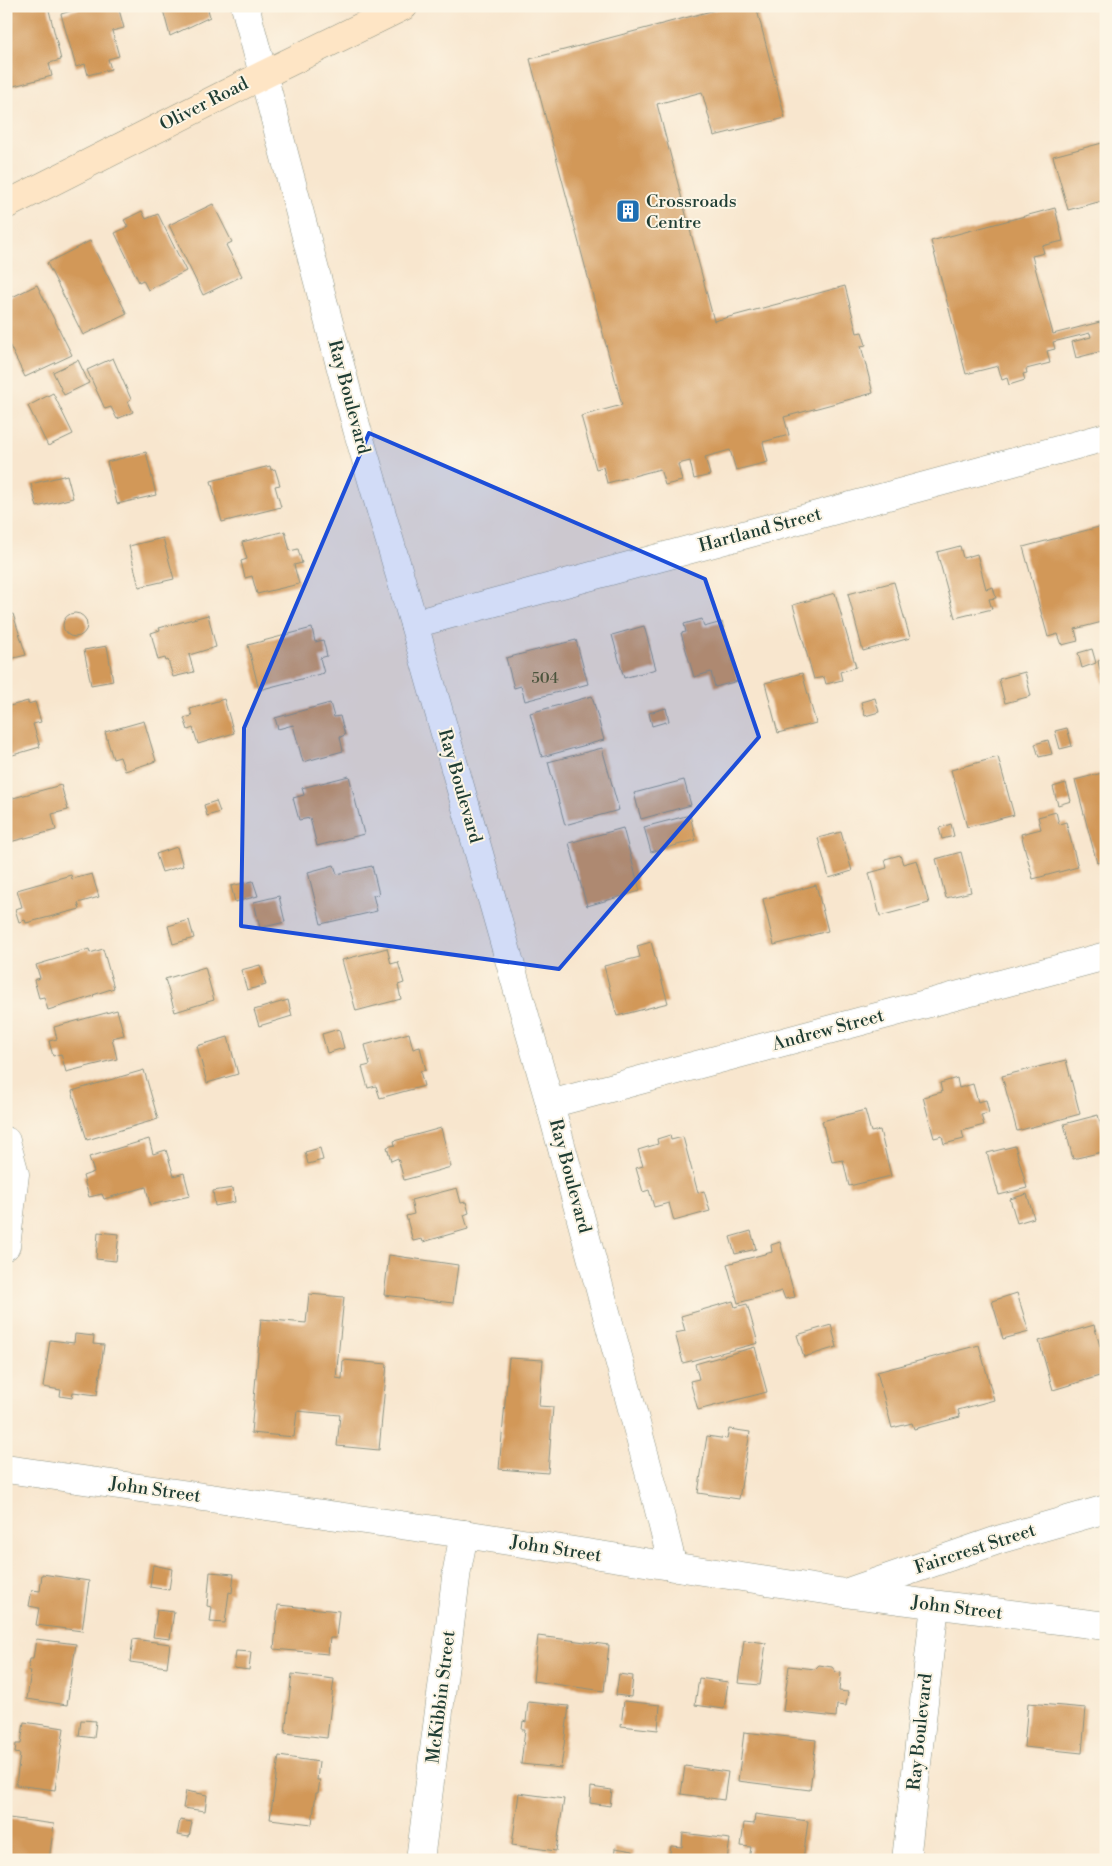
<svg xmlns="http://www.w3.org/2000/svg" width="1112" height="1866" font-family="'Libre Bodoni',serif">
<rect width="100%" height="100%" fill="#fcf5e5"/>
<filter id="ink" filterUnits="userSpaceOnUse"><feTurbulence type="fractalNoise" baseFrequency=".02" numOctaves="2"/><feDisplacementMap in="SourceGraphic" scale="10" xChannelSelector="R" yChannelSelector="G"/><feConvolveMatrix kernelMatrix="1 2 1 2 8 2 1 2 1" color-interpolation-filters="sRGB"/></filter>
<filter id="wash" filterUnits="userSpaceOnUse"><feTurbulence type="fractalNoise" baseFrequency=".0096" numOctaves="4" result="noise"/><feDisplacementMap in="SourceGraphic" scale="20" xChannelSelector="R" yChannelSelector="G"/><feGaussianBlur stdDeviation="1.12" result="paint"/><feColorMatrix in="noise" values="0 0 0 0 0 0 0 0 0 0 0 0 0 0 0 0 0 1.4 0 .05"/><feComposite in="paint" operator="in"/></filter>
<g filter="url(#wash)">
<rect width="100%" height="100%" fill="#f8e6ce"/>
<g id="blocks">
<g fill="#d29859">
<path d="M6,6H48L61,60L49,63L52,76L6,88Z"/>
<path d="M88,6H118L124,28L112,31L119,56L108,59L111,69L88,75L85,64L76,67L61,14Z"/>
<path d="M162,6H207L210,17L170,36Z"/>
<path d="M730,6H756L785,118L714,136L702,92L657,104L714,321L845,286L857,333L862,332L866,345L861,346L873,393L784,417L789,435L763,442L768,462L736,470L730,450L705,457L710,475L694,479L690,461L678,464L682,481L665,485L660,469L607,483L603,467L596,469L581,416L622,405L530,59Z"/>
<path d="M1106,142V200L1068,210L1053,156Z"/>
<path d="M213,204L232,242L226,245L242,276L203,295L169,225Z"/>
<path d="M1055,208L1063,241L1042,246L1044,253L1032,256L1053,334L1100,322L1103,333L1106,332V350L1076,358L1072,342L1091,337L1090,333L1053,342L1055,349L1047,351L1050,363L1026,369L1027,373L1023,374L1025,380L1009,385L1007,378L1002,380L998,366L966,374L931,241Z"/>
<path d="M142,211L146,219L158,214L186,271L148,290L143,280L139,282L115,233L128,227L124,220Z"/>
<path d="M90,241L127,314L83,335L47,263Z"/>
<path d="M37,285L72,355L25,377L6,338V300Z"/>
<path d="M113,358L131,399L128,401L133,412L117,419L111,407L105,409L87,370Z"/>
<path d="M78,360L89,383L64,395L53,372Z"/>
<path d="M53,393L73,434L48,446L28,406Z"/>
<path d="M146,452L156,495L117,504L107,462Z"/>
<path d="M270,466L271,470L275,469L280,485L275,486L281,507L222,522L211,481Z"/>
<path d="M67,475L73,498L37,507L31,484Z"/>
<path d="M1099,527L1106,551V621L1075,629L1078,641L1062,645L1058,634L1048,637L1023,547Z"/>
<path d="M285,531L290,551L298,549L302,563L294,565L299,584L257,594L252,576L245,578L241,561L247,559L242,542Z"/>
<path d="M163,538L174,579L139,587L129,546Z"/>
<path d="M960,546L963,558L977,554L986,589L993,587L996,598L989,599L992,609L955,618L937,552Z"/>
<path d="M894,582L910,638L863,651L848,594Z"/>
<path d="M835,593L856,667L840,672L842,680L826,684L824,677L814,679L793,605Z"/>
<circle cx="75" cy="625" r="12"/>
<path d="M13,614L26,655L6,660V616Z"/>
<path d="M208,615L216,647L189,655L194,672L173,677L168,660L166,661L165,658L158,660L151,633L160,630L159,628Z"/>
<path d="M702,619L704,627L722,622L738,681L715,687L711,672L694,677L681,633L686,632L684,624Z"/>
<path d="M644,626L656,669L624,678L612,635Z"/>
<path d="M312,628L315,642L323,640L327,656L320,658L324,673L259,690L248,645Z"/>
<path d="M576,640L588,684L525,701L521,686L514,688L506,658Z"/>
<path d="M107,646L113,681L91,685L84,650Z"/>
<path d="M1092,649L1096,663L1082,668L1078,653Z"/>
<path d="M1106,659V683L1103,684L1098,661Z"/>
<path d="M1025,672L1031,696L1005,703L999,679Z"/>
<path d="M802,673L816,723L778,733L765,683Z"/>
<path d="M592,696L604,740L542,757L530,713Z"/>
<path d="M875,698L879,712L865,716L861,702Z"/>
<path d="M224,699L234,733L198,744L193,728L188,730L184,718L192,716L190,709Z"/>
<path d="M28,701V704L35,702L41,722L33,724L40,747L6,757V707Z"/>
<path d="M330,703L334,717L340,716L345,735L340,737L343,751L303,762L293,725L278,729L275,718Z"/>
<path d="M666,708L669,721L652,726L649,713Z"/>
<path d="M144,721L156,761L125,771L120,757L113,759L105,732Z"/>
<path d="M1067,728L1072,746L1060,749L1055,731Z"/>
<path d="M1048,740L1052,754L1039,757L1035,744Z"/>
<path d="M602,748L619,810L565,825L548,762Z"/>
<path d="M998,757L1014,815L967,827L951,770Z"/>
<path d="M1106,772V860L1097,863L1075,780Z"/>
<path d="M349,776L364,834L317,846L310,818L299,820L293,798L304,795L302,788Z"/>
<path d="M684,780L691,805L641,819L634,793Z"/>
<path d="M1066,783L1071,801L1058,805L1053,787Z"/>
<path d="M61,785L68,810L52,814L56,830L6,843V800Z"/>
<path d="M216,801L220,812L207,816L204,805Z"/>
<path d="M1056,812L1059,824L1066,822L1078,867L1033,879L1021,834L1041,829L1038,817Z"/>
<path d="M690,815L696,840L651,852L644,827Z"/>
<path d="M951,824L954,836L942,839L939,828Z"/>
<path d="M623,828L640,891L587,906L569,843Z"/>
<path d="M841,832L852,871L829,878L818,838Z"/>
<path d="M177,847L183,866L162,872L156,854Z"/>
<path d="M961,852L971,892L946,898L936,859Z"/>
<path d="M900,855L903,864L917,860L929,903L880,916L869,873L887,868L885,859Z"/>
<path d="M334,865L337,874L372,866L379,894L373,895L377,911L321,924L308,872Z"/>
<path d="M92,874L99,897L78,903L80,909L26,923L25,920L19,922L15,909L22,907L17,890L71,875L72,879Z"/>
<path d="M253,881L258,896L235,902L231,886Z"/>
<path d="M816,885L828,931L774,945L763,899Z"/>
<path d="M279,896L285,922L260,928L254,902Z"/>
<path d="M189,920L194,938L173,944L168,926Z"/>
<path d="M651,942L668,1003L617,1016L604,966L640,957L637,946Z"/>
<path d="M387,948L391,964L398,962L404,983L398,985L401,999L356,1011L342,960Z"/>
<path d="M89,949L90,953L103,949L114,988L93,995L94,996L48,1010L44,997L39,998L34,980L40,978L36,965Z"/>
<path d="M260,965L266,985L247,990L241,970Z"/>
<path d="M205,967L214,1000L175,1012L165,979Z"/>
<path d="M288,1000L292,1016L259,1026L254,1010Z"/>
<path d="M117,1010L124,1035L112,1038L117,1059L66,1072L61,1054L53,1056L49,1041L57,1039L54,1027Z"/>
<path d="M339,1029L344,1048L327,1053L322,1034Z"/>
<path d="M409,1033L413,1049L420,1047L426,1070L420,1071L424,1086L380,1098L376,1086L368,1088L362,1067L370,1065L365,1045Z"/>
<path d="M228,1037L238,1074L207,1083L197,1046Z"/>
<path d="M1066,1060L1080,1114L1017,1131L1002,1076Z"/>
<path d="M144,1070L158,1119L87,1140L72,1091Z"/>
<path d="M957,1078L959,1088L973,1084L978,1102L986,1100L989,1113L981,1115L984,1125L962,1131L964,1139L944,1144L942,1136L934,1138L923,1097L942,1092L940,1083Z"/>
<path d="M865,1110L871,1132L880,1130L891,1176L849,1186L843,1160L832,1162L822,1121Z"/>
<path d="M1098,1115L1106,1144V1151L1073,1159L1064,1124Z"/>
<path d="M441,1128L451,1167L404,1180L398,1158L391,1161L387,1147L395,1145L394,1141Z"/>
<path d="M670,1135L671,1140L683,1137L698,1193L704,1191L710,1211L674,1221L669,1203L654,1207L649,1190L643,1192L636,1168L643,1166L638,1150L658,1144L657,1139Z"/>
<path d="M149,1139L153,1154L166,1150L174,1176L184,1173L190,1196L150,1205L146,1187L104,1199L102,1194L89,1197L83,1176L94,1172L89,1157Z"/>
<path d="M1015,1146L1027,1188L999,1195L987,1153Z"/>
<path d="M320,1148L323,1160L308,1164L305,1152Z"/>
<path d="M233,1188L235,1202L215,1206L213,1191Z"/>
<path d="M457,1188L461,1203L466,1202L469,1213L464,1215L468,1229L423,1242L422,1239L413,1241L406,1216L414,1214L411,1200Z"/>
<path d="M1027,1194L1034,1218L1017,1223L1010,1199Z"/>
<path d="M751,1231L756,1249L735,1254L730,1237Z"/>
<path d="M98,1232L119,1234L116,1261L96,1259Z"/>
<path d="M780,1242L795,1297L785,1299L782,1291L738,1303L727,1264L772,1252L771,1245Z"/>
<path d="M389,1255L458,1265L453,1303L384,1295Z"/>
<path d="M1017,1293L1029,1332L1003,1339L992,1301Z"/>
<path d="M309,1294L344,1297L336,1378L342,1379L343,1360L387,1364L379,1450L337,1446L340,1415L297,1411L294,1437L251,1433L261,1319L306,1323Z"/>
<path d="M733,1301L735,1307L747,1304L758,1343L683,1363L675,1333L685,1331L681,1316Z"/>
<path d="M831,1325L837,1347L804,1357L797,1335Z"/>
<path d="M1094,1325L1106,1367V1374L1053,1390L1039,1341Z"/>
<path d="M75,1334L94,1336L93,1344L104,1345L97,1395L73,1392L72,1398L60,1396L61,1390L43,1387L50,1340L74,1343Z"/>
<path d="M979,1345L994,1400L958,1410L960,1417L914,1429L912,1423L892,1428L877,1372Z"/>
<path d="M755,1347L767,1392L698,1410L690,1381L699,1379L695,1364Z"/>
<path d="M509,1358L543,1360L539,1406L553,1407L548,1473L499,1469Z"/>
<path d="M729,1429L750,1432L739,1499L698,1493L707,1436L727,1439Z"/>
<path d="M153,1565L172,1569L169,1590L150,1587Z"/>
<path d="M210,1572L234,1574L232,1593L229,1592L225,1623L210,1622L212,1607L207,1606Z"/>
<path d="M42,1574L89,1581L82,1631L36,1625L39,1608L29,1606L32,1590L40,1591Z"/>
<path d="M278,1605L339,1611L336,1638H330L328,1654L274,1649Z"/>
<path d="M157,1610L174,1612L170,1639L153,1637Z"/>
<path d="M538,1636L609,1645L604,1691L533,1681Z"/>
<path d="M36,1639L76,1644L67,1705L27,1699L31,1671H28L30,1659H33Z"/>
<path d="M133,1639L170,1644L167,1667L130,1662Z"/>
<path d="M744,1640L766,1643L760,1685L738,1683Z"/>
<path d="M236,1651L251,1652L249,1670L234,1668Z"/>
<path d="M819,1665L832,1667L836,1672L841,1673L839,1691L848,1692L846,1706L837,1705L836,1717L783,1711L789,1666L815,1669Z"/>
<path d="M292,1674L334,1679L327,1738L285,1733Z"/>
<path d="M619,1674L633,1676L631,1697L616,1695Z"/>
<path d="M699,1678L728,1682L724,1709L695,1705Z"/>
<path d="M624,1701L660,1705L658,1730L621,1726Z"/>
<path d="M528,1702L569,1706L561,1768L521,1764L525,1730H522L523,1721L526,1722Z"/>
<path d="M1028,1703L1086,1708L1082,1753L1024,1747Z"/>
<path d="M81,1720L96,1721L94,1738L79,1736Z"/>
<path d="M24,1722L64,1728L55,1790L16,1785L20,1754L15,1753L16,1744H21Z"/>
<path d="M744,1732L816,1740L810,1790L738,1781Z"/>
<path d="M279,1756L319,1762L317,1780H320L318,1793H316L312,1824L270,1819Z"/>
<path d="M685,1766L728,1772L724,1800L681,1794Z"/>
<path d="M591,1787L612,1790L610,1806L590,1803Z"/>
<path d="M186,1791L207,1795L205,1811L183,1808Z"/>
<path d="M519,1793L564,1799L556,1851L512,1845Z"/>
<path d="M755,1814L808,1821L803,1860H749L751,1847L741,1846L744,1823L754,1824Z"/>
<path d="M9,1818L54,1824L49,1860H6V1840Z"/>
<path d="M180,1820L192,1822L189,1837L177,1835Z"/>
<path d="M683,1833L730,1839L727,1860H669L671,1846L682,1847Z"/>
<path d="M615,1848L633,1851L632,1860H614Z"/>
<path d="M1039,1856L1059,1859V1860H1039Z"/>
</g>
</g>
</g>
<g filter="url(#ink)">
<use href="#blocks" fill-opacity="0" stroke="#8c9281" stroke-width="1"/>
<g fill="none" stroke-linecap="round" stroke-linejoin="round">
<g stroke="#8c9281" stroke-width="29">
<g id="minor">
<path d="M245,6L357,429L414,624L550,1104L655,1494L673,1567"/>
<path d="M414,624L1106,437"/>
<path d="M550,1104L1106,956"/>
<path d="M6,1141L15,1174L6,1246"/>
<path d="M845,1593L1001,1539L1106,1509"/>
<path d="M420,1860L457,1570L464,1534"/>
<path d="M906,1860L935,1605"/>
</g>
</g>
<g stroke="#8c9281" stroke-width="29">
<path id="tertiary" d="M6,1469L464,1534L845,1593L1106,1626"/>
</g>
<g stroke="#8c9281" stroke-width="29">
<path id="secondary" d="M6,205L263,75L404,6"/>
</g>
<use href="#minor" stroke="#fff" stroke-width="28"/>
<use href="#tertiary" stroke="#fff" stroke-width="28"/>
<use href="#secondary" stroke="#fee5c5" stroke-width="28"/>
</g>
</g>
<path fill="#1d4ed8" fill-opacity="0.2" stroke="#1d4ed8" stroke-width="4" stroke-linejoin="round" d="M369,433L705,579L759,737L559,969L241,926L244,728Z"/>
<defs>
<g id="building-square" transform="scale(1.25)"><rect x="-9" y="-9" width="18" height="18" rx="4" fill="#1f6fb2" stroke="#fcf5e5"/><path d="M-4-6H4V6H1V3H-1V6H-4ZM-2.5-4.3h1.7v1.8h-1.7ZM.8-4.3h1.7v1.8H.8ZM-2.5-1h1.7V.8h-1.7ZM.8-1h1.7V.8H.8Z" fill="#fff"/></g>
</defs>
<g fill-rule="evenodd">
<use href="#building-square" x="628" y="211"/>
</g>
<g text-anchor="middle" dominant-baseline="central" stroke-width="4" stroke-linejoin="round" paint-order="stroke">
<g font-size="15" fill="#4c543d">
<text x="545" y="678">504</text>
</g>
<g font-size="18" fill="#1f3d34" stroke="#fcf5e5">
<text transform="translate(204 104) rotate(-27)">Oliver Road</text>
<text transform="translate(349 397) rotate(75)">Ray Boulevard</text>
<text transform="translate(760 530) rotate(-15)">Hartland Street</text>
<text transform="translate(460 786) rotate(74)">Ray Boulevard</text>
<text transform="translate(828 1030) rotate(-15)">Andrew Street</text>
<text transform="translate(570 1176) rotate(75)">Ray Boulevard</text>
<text transform="translate(155 1490) rotate(8)">John Street</text>
<text transform="translate(556 1549) rotate(9)">John Street</text>
<text transform="translate(975 1549) rotate(-18)">Faircrest Street</text>
<text transform="translate(957 1608) rotate(7)">John Street</text>
<text transform="translate(441 1697) rotate(-83)">McKibbin Street</text>
<text transform="translate(920 1732) rotate(-84)">Ray Boulevard</text>
</g>
<g font-size="18" fill="#1f3d34" stroke="#fcf5e5" text-anchor="start">
<text x="646" y="201">Crossroads<tspan x="646" dy="21">Centre</tspan></text>
</g>
</g>
<rect width="1112" height="1866" fill="none" stroke="#fcf5e5" stroke-width="25"/>
</svg>
